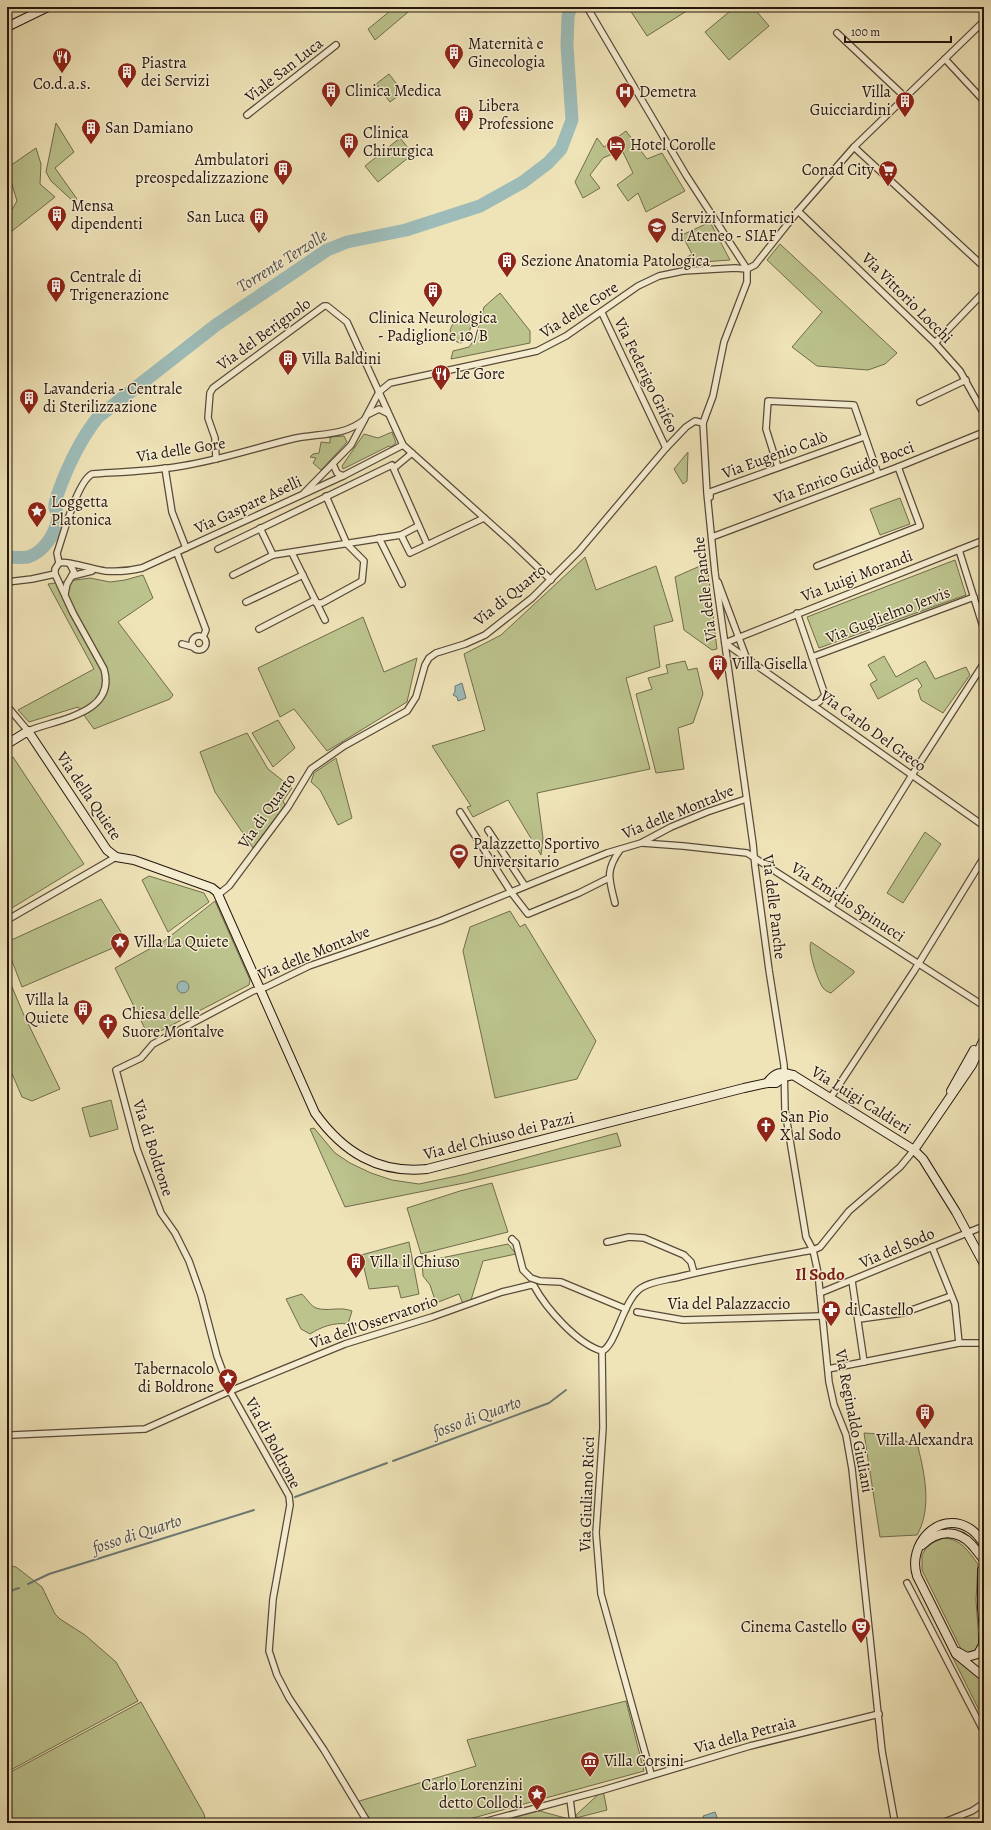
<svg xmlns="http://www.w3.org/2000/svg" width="991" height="1830" font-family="Alegreya,serif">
<rect width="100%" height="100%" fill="#efe4b8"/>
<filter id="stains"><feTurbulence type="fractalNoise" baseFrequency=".005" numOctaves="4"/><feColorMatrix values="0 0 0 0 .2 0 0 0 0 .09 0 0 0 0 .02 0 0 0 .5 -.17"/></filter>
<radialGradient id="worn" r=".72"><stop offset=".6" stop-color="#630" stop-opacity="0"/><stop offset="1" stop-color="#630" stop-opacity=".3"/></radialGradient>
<g fill="#bcc38d" stroke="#706c4d">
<path d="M395,7H414L375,40L368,29Z"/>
<path d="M628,7H693L647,36Z"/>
<path d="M735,7H753L769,26L729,60L705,32Z"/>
<path d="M389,74L403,92L390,102L376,84Z"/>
<path d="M56,123L74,152L55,168L77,199L74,202L51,181L46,172Z"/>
<path d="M626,131L647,159L662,153L685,191L646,212L638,193L628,201L617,185L633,173L622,150L603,158L590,175L600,188L583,198L575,182L597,138L604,147Z"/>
<path d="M400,138L413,154L378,182L365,166Z"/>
<path d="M36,148L41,164L40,184L55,197L7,235V218L17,201L7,168Z"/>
<path d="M710,222L730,260L677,264L692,254L682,235Z"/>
<path d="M780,244L897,353L885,364L868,370L817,366L792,347L822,312L767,260Z"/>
<path d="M500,293L530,331V343L451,359L453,351L469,347L475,339L484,307Z"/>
<path d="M470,314L472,321L468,338L461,343L457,342L451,336C447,323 460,319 470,314Z"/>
<path d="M392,432L396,443L391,447L389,446L343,469L342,466L364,434L378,438Z"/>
<path d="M344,436L347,442L321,470L313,463L316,458L310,457L313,454L319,453L321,442L330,443V437Z"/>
<path d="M688,452L687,481L683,484L674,469Z"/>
<path d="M900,498L910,524L880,535L870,509Z"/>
<path d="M585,557L596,590L656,566L673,621L654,626L660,667L626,678L650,769L537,793L543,838L541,855L508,800L473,817L467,807L471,806L432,746L485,730L464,654L501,635Z"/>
<path d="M955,560L966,595L819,648L807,617Z"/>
<path d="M707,563L717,649L712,650L684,630L675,577Z"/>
<path d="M143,575L153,598L118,622L173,695L170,699L94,729L78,707L29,722L18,710L94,669L48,584L90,578L110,582L125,580Z"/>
<path d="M363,617L384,672L417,658L407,702L327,751L294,709L280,717L258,668Z"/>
<path d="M884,656L896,677L925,661L935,679L966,667L970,675L943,713L921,700L918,690L922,686L917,678L878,699L870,684L877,680L868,665Z"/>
<path d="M685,661L688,670L697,668L703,694L693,723L678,728L684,769L656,773L636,694L652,689L648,678L668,673L666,665Z"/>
<path d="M278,720L295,748L273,767L252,733Z"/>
<path d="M247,733L268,769L292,788L283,801L285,805L253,848L215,792L200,752Z"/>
<path d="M13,757L84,864L7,911V760Z"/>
<path d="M336,758L352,818L338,825L320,790L311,782L314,773Z"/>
<path d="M925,832L941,844L903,903L887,893Z"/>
<path d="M149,876L204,893L209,902L168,932L142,880Z"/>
<path d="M101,899L127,942L22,987L7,948V942Z"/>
<path d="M215,901L250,980L249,985L149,1037L115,968L164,941Z"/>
<path d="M510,911L520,927L525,924L596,1041L577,1079L495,1098L463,951L470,927Z"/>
<path d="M811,942L854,971V973L831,993C828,992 826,991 823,988C818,981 807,949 811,942Z"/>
<path d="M7,975L23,1013L60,1089L32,1101L22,1097L7,1062Z"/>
<path d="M111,1100L118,1129L90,1137L82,1108Z"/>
<path d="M314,1128L335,1153L350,1163L371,1173L392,1180L419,1184L466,1174L617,1133L621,1146L469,1182L345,1207L310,1129Z"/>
<path d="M492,1183L508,1232L421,1254L407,1208L460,1191Z"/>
<path d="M409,1242L419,1294L401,1298L398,1286L369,1289L361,1255Z"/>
<path d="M508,1244L516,1254L483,1261L471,1300L463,1304L459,1294L436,1303L430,1285L423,1276L422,1262Z"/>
<path d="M302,1294C306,1298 311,1306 316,1308C328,1312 340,1306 352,1311L348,1324C334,1322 321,1327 310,1334L301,1329L286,1299Z"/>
<path d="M864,1433C884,1434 900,1437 918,1447C925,1475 932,1509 917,1535L880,1537Z"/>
<path d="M944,1538C961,1539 968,1551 978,1564L976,1600L979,1643L974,1652L967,1653L962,1651L922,1570V1555L926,1548L934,1542Z"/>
<path d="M7,1565L16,1567L42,1587L55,1614L60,1619L85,1635L116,1662L138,1701L7,1772Z"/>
<path d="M951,1654H952L981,1676L984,1682V1720Z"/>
<path d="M626,1701L644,1771L455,1823H374L356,1802L476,1766L467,1740Z"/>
<path d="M141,1702L204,1814L206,1823H7V1774Z"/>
<path d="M603,1790L607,1810L576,1818V1815Z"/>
<path d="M536,1810L569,1819L570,1823H514L513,1817Z"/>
</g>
<g fill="#9dbcb9" stroke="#6d7974">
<path d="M462,683L466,698L458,701L457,697L453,695L455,692V686Z"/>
<circle cx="183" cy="987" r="6"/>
<path d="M715,1812L718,1820L705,1823L703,1816Z"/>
</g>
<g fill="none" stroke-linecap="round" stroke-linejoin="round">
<g stroke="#6d7974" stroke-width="2">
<path d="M393,1461L549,1403L566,1390"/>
<path d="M295,1497L387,1463"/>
<path d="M28,1584L49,1574L254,1510"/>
<path d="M7,1592L19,1588"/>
</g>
<path stroke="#9dbcb9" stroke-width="13" d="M7,557C14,557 22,558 28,557C44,552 57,532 58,516C58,513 56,511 55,508C54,503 57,497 58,493C68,465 80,440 98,417L216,325L327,250L347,242L406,230L480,206L523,182L548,163L561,149L572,120L567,46L568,16L571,7"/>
<path stroke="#d1c59e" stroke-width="8" stroke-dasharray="8 4" stroke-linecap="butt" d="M982,1570L984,1546"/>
<g stroke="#584938" stroke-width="8">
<g id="street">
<path d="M587,7L686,175L747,269"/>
<path d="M837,33L905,97"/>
<path d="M945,59L984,101"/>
<path d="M247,115L336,45"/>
<path d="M854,147L984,267"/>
<path d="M798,211L935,343L960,371L984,414"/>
<path d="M602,313L666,448"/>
<path d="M935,343L984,292"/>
<path d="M920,402L966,380"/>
<path d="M369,414L379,409L387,413"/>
<path d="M216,459L215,438L208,418L210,393L213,388L324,306H327L347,322L403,445L510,541L551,580"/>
<path d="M333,464L337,473L343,476"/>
<path d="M778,467L766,429L768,401L854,405L878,474"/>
<path d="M165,468L172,512L186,548"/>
<path d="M394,468L412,453"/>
<path d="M304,493L351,445L379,392L390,383L537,351L566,336L638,286L659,276L683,271L735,268L747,269L755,265L798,211L854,147L984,21"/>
<path d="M710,497V492L864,437"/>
<path d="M260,528L273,555"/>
<path d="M401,535L418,526"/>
<path d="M712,537L898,467L984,432"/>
<path d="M379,538L402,584"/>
<path d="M218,549L392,465L427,544"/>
<path d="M959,550L984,630"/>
<path d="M177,553L206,630L203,637"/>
<path d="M292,553L325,620"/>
<path d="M59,563L57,553C63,536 77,482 92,474C122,472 153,471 182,466C220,460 255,448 292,439C317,433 343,437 364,420"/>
<path d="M817,566L920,526L898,467"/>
<path d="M233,575L273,555L401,535L410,553L484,518"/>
<path d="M72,576L92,571"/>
<path d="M7,582L32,579L55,574"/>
<path d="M718,582L746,657"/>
<path d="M65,594L67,584L74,572L70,564"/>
<path d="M246,602L303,575"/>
<path d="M316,603H322L362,581L364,561L347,544L326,496"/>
<path d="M797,613L825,695L819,702L813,704"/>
<path d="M259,629L315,600"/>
<circle cx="199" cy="643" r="7"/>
<path d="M725,643L984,826"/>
<path d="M725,643L984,540"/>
<path d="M182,644L193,647"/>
<path d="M812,657L974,597"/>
<path d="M7,706L28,731C57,719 117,714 104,669L73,613L55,574V569L59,563C66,560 95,570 105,571C118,572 130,571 142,568L343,476L403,445"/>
<path d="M460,812L511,892L528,914L579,893L609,878"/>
<path d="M488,830L525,886"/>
<path d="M642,843L683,846L747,853L984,1006"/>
<path d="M219,894L229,886L288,807L311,769L344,746L407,711L416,697L425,665L429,658L436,653L465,644L485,635L532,598L579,551L666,448L686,427L695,421L703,423"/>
<path d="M615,903C609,879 605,871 620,850"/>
<path d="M831,906L912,775L984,663"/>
<path d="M7,920L116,857"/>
<path d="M831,1097L914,971L984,857"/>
<path d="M512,1239L516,1243L523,1270L531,1278L540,1281L561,1282L626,1309"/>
<path d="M607,1242L629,1237L644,1238L684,1255L691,1262L694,1273"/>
<path d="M932,1247L955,1304L959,1343"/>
<path d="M852,1281L864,1362"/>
<path d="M820,1293L984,1226"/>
<path d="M637,1312L683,1320L822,1316"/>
<path d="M859,1319L903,1313L951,1296"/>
<path d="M602,1351C616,1346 623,1300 641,1288C652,1281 667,1280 679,1277C723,1266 769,1258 813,1250L806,1237L785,1110L784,1065L769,970L755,866L753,844L715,573L707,493L703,423L713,396L724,342L747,282V269"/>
<path d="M602,1351L603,1428L596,1533L601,1594L651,1774"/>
<path d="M828,1369L959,1343H984"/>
<path d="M7,1437L12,1435L145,1429L230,1391L345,1344L432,1317L502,1292L531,1285L534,1286C546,1308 577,1344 602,1351"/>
<path d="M907,1583L984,1732"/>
<path d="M570,1799L573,1823"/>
<path d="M368,1823L324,1750L289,1698L277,1675L269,1651L273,1599L290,1505L289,1496L230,1391L217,1356L201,1295L189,1261L175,1233L161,1213L137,1149L116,1070L141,1058L153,1044L253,991L266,987L309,966L440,921L607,853L641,843L671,827L707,812L746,799"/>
<path d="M480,1823L603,1790L750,1746L879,1714"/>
<path d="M895,1823L882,1751L852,1469L846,1435L834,1405L829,1382L818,1273L813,1250L820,1247L849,1211L900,1167L914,1150"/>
<path d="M942,1823L972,1811L984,1803"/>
</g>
</g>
<g stroke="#25150d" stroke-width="10">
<g id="secondary">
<path d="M7,27L48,7"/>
<path d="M7,744L28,731L107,850L116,857L134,860L212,888L217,892L315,1113C343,1152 378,1174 427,1169L744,1088L767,1083H776L784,1077L793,1075"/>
<path d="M767,1083C775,1072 781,1071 793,1075L914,1150L923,1159L956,1212L984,1264"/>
<path d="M951,1091L974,1050"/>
<path d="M914,1150L972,1065L984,1039"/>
<path d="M984,1544C980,1538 976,1532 969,1528C938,1510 907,1545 917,1576L956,1654L984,1677"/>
<path d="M922,1545C938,1530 957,1529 972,1545"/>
<path d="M982,1570V1608L984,1631"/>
<path d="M958,1652L967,1657L978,1654L983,1645L984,1630"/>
</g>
</g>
<use href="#street" stroke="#f5edd1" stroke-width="5.5"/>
<use href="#secondary" stroke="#f5edd1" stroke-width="8"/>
<g stroke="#25150d" stroke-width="10" stroke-linecap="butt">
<path id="secondary-bridge" d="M972,1545L984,1560"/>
</g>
<use href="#secondary-bridge" stroke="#f5edd1" stroke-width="8"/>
</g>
<defs>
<g id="building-pin" transform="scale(1)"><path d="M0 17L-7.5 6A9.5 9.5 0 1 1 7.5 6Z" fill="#8f2418" stroke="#f5edd1"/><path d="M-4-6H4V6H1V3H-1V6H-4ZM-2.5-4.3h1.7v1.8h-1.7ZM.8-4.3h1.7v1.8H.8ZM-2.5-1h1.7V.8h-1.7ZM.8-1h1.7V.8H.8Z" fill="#fff"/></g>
<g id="restaurant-pin" transform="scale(1)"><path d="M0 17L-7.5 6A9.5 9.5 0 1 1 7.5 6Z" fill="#8f2418" stroke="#f5edd1"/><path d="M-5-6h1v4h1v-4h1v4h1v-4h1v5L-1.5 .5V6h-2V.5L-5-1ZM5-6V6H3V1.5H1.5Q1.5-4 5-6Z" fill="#fff"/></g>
<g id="hospital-pin" transform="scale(1)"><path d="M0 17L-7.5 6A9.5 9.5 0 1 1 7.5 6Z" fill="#8f2418" stroke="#f5edd1"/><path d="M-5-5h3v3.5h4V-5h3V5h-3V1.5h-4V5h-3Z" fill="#fff"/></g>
<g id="hotel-pin" transform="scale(1)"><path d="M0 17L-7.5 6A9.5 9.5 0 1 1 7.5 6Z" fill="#8f2418" stroke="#f5edd1"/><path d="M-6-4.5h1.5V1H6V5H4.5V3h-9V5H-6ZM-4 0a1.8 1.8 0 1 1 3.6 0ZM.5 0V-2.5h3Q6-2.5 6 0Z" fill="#fff"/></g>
<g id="supermarket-pin" transform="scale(1)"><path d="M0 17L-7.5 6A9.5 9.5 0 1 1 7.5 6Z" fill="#8f2418" stroke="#f5edd1"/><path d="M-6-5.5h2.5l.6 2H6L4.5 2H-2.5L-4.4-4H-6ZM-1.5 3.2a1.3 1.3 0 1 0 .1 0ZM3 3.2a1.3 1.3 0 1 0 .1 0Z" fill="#fff"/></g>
<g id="university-pin" transform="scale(1)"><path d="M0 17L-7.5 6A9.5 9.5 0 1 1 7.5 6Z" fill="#8f2418" stroke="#f5edd1"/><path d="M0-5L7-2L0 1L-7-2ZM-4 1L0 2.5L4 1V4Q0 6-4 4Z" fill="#fff"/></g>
<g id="sight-pin" transform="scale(1)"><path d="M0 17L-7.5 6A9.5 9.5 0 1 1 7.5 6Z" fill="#8f2418" stroke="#f5edd1"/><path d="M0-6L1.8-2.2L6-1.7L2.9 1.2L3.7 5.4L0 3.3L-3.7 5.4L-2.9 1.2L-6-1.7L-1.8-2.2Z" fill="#fff"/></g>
<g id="stadium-pin" transform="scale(1)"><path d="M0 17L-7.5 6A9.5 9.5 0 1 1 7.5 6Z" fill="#8f2418" stroke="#f5edd1"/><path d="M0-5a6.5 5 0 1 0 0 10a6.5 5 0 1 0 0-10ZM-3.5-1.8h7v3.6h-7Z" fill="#fff"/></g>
<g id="church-pin" transform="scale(1)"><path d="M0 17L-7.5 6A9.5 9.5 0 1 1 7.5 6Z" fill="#8f2418" stroke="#f5edd1"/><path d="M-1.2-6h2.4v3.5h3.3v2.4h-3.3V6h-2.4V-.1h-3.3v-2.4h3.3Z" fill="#fff"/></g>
<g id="pharmacy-pin" transform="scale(1)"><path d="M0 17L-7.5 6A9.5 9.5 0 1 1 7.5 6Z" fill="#8f2418" stroke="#f5edd1"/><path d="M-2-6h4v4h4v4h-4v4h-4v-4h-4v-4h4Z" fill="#fff"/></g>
<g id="theatre-pin" transform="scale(1)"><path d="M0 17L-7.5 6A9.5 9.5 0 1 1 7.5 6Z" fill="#8f2418" stroke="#f5edd1"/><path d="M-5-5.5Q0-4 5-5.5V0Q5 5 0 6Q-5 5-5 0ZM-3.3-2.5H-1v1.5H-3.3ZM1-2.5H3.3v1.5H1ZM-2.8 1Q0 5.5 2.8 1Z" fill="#fff"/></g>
<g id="museum-pin" transform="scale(1)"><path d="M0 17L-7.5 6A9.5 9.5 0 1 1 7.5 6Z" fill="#8f2418" stroke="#f5edd1"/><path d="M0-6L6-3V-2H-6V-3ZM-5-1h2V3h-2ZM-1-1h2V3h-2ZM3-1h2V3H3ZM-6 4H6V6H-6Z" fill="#fff"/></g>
</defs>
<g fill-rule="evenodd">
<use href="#building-pin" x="454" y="53"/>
<use href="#restaurant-pin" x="62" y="57"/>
<use href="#building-pin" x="127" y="72"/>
<use href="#building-pin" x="331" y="91"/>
<use href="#hospital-pin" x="625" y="92"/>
<use href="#building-pin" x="905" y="101"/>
<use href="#building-pin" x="464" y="115"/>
<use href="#building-pin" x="91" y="128"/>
<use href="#building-pin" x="349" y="142"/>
<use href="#hotel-pin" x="616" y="145"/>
<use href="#building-pin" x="283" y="169"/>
<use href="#supermarket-pin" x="888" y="170"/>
<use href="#building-pin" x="57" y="215"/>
<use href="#building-pin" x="259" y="217"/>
<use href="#university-pin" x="657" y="227"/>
<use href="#building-pin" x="507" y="261"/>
<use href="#building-pin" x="56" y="286"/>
<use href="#building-pin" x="433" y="291"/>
<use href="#building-pin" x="288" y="359"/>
<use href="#restaurant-pin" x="441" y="374"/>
<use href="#building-pin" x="29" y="398"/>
<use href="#sight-pin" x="37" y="511"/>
<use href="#building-pin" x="718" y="664"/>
<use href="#stadium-pin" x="459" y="853"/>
<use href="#sight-pin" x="120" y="942"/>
<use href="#building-pin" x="83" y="1009"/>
<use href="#church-pin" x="108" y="1023"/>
<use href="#church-pin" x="766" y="1126"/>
<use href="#building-pin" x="356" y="1262"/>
<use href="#pharmacy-pin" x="831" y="1310"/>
<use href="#sight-pin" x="228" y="1378"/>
<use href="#building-pin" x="925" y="1413"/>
<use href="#theatre-pin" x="861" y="1627"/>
<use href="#museum-pin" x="590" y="1761"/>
<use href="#sight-pin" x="537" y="1794"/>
</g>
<g text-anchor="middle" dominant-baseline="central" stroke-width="3" stroke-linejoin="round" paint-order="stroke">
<g font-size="16" fill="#25150d" stroke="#f5edd1" text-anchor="start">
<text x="468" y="44">Maternità e<tspan x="468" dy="18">Ginecologia</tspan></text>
<text x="141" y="63">Piastra<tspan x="141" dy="18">dei Servizi</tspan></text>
<text x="62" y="84" text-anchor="middle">Co.d.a.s.</text>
<text x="345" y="91">Clinica Medica</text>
<text x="639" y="92">Demetra</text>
<text x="891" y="92" text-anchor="end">Villa<tspan x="891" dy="18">Guicciardini</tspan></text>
<text x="478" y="106">Libera<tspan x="478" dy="18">Professione</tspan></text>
<text x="105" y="128">San Damiano</text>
<text x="363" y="133">Clinica<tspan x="363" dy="18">Chirurgica</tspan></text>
<text x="630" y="145">Hotel Corolle</text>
<text x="269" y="160" text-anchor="end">Ambulatori<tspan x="269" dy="18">preospedalizzazione</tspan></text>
<text x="874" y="170" text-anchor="end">Conad City</text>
<text x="71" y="206">Mensa<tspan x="71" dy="18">dipendenti</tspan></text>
<text x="245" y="217" text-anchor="end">San Luca</text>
<text x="671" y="218">Servizi Informatici<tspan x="671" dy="18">di Ateneo - SIAF</tspan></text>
<text x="521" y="261">Sezione Anatomia Patologica</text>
<text x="70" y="277">Centrale di<tspan x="70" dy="18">Trigenerazione</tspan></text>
<text x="433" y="318" text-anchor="middle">Clinica Neurologica<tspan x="433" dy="18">- Padiglione 10/B</tspan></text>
<text x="302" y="359">Villa Baldini</text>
<text x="455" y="374">Le Gore</text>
<text x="43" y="389">Lavanderia - Centrale<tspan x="43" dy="18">di Sterilizzazione</tspan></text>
<text x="51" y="502">Loggetta<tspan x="51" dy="18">Platonica</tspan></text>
<text x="732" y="664">Villa Gisella</text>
<text x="473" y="844">Palazzetto Sportivo<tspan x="473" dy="18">Universitario</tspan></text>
<text x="134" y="942">Villa La Quiete</text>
<text x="69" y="1000" text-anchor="end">Villa la<tspan x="69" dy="18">Quiete</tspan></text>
<text x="122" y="1014">Chiesa delle<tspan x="122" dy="18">Suore Montalve</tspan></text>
<text x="780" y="1117">San Pio<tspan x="780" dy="18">X al Sodo</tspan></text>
<text x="370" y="1262">Villa il Chiuso</text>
<text x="845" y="1310">di Castello</text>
<text x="214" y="1369" text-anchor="end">Tabernacolo<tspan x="214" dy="18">di Boldrone</tspan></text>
<text x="925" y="1440" text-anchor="middle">Villa Alexandra</text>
<text x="847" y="1627" text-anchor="end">Cinema Castello</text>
<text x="604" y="1761">Villa Corsini</text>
<text x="523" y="1785" text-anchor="end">Carlo Lorenzini<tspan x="523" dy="18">detto Collodi</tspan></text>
</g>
<g font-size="16" fill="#25150d" stroke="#f5edd1">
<text transform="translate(284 70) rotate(-38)">Viale San Luca</text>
<text transform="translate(907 298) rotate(45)">Via Vittorio Locchi</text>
<text transform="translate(579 310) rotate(-33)">Via delle Gore</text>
<text transform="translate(264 334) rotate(-36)">Via del Berignolo</text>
<text transform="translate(646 375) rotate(64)">Via Federigo Grifeo</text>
<text transform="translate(181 450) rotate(-9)">Via delle Gore</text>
<text transform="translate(775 455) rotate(-20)">Via Eugenio Calò</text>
<text transform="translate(844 473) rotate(-21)">Via Enrico Guido Bocci</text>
<text transform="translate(248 505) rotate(-25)">Via Gaspare Aselli</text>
<text transform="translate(857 576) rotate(-21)">Via Luigi Morandi</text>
<text transform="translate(705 589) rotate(-97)">Via delle Panche</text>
<text transform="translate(510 595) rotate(-39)">Via di Quarto</text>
<text transform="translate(888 615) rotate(-21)">Via Guglielmo Jervis</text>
<text transform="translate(873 731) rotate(36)">Via Carlo Del Greco</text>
<text transform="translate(89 796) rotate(56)">Via della Quiete</text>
<text transform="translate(267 811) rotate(-55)">Via di Quarto</text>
<text transform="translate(678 812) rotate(-22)">Via delle Montalve</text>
<text transform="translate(848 902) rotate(33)">Via Emidio Spinucci</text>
<text transform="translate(774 907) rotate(83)">Via delle Panche</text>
<text transform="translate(314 953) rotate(-22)">Via delle Montalve</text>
<text transform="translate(861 1100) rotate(32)">Via Luigi Caldieri</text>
<text transform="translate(499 1136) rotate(-14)">Via del Chiuso dei Pazzi</text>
<text transform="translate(153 1148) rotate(72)">Via di Boldrone</text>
<text transform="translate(897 1248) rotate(-23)">Via del Sodo</text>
<text x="729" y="1304">Via del Palazzaccio</text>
<text transform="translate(374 1322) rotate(-19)">Via dell'Osservatorio</text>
<text transform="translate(854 1421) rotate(79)">Via Reginaldo Giuliani</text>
<text transform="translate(273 1443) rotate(62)">Via di Boldrone</text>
<text transform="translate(587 1494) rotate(-88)">Via Giuliano Ricci</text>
<text transform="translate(745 1735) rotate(-15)">Via della Petraia</text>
</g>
<g font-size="17" font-style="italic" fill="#4f4f49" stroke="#f5edd1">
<text transform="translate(282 261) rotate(-32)">Torrente Terzolle</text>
<text transform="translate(477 1417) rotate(-20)">fosso di Quarto</text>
<text transform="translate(137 1534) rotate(-18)">fosso di Quarto</text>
</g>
<g font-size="17" font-weight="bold" fill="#7a1f14" stroke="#f5edd1">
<text x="820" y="1274">Il Sodo</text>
</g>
</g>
<rect width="991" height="1830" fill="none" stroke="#efe4b8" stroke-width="24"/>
<rect x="8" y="8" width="975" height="1814" fill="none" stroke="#25150d" stroke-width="2"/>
<rect x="12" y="12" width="967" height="1806" fill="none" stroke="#25150d"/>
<path d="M845 36v6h106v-6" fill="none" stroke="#25150d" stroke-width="2"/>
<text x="851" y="36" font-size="12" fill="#25150d" stroke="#f5edd1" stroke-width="3" paint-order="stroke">100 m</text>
<rect width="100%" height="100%" filter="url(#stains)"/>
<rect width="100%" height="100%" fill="url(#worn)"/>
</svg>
